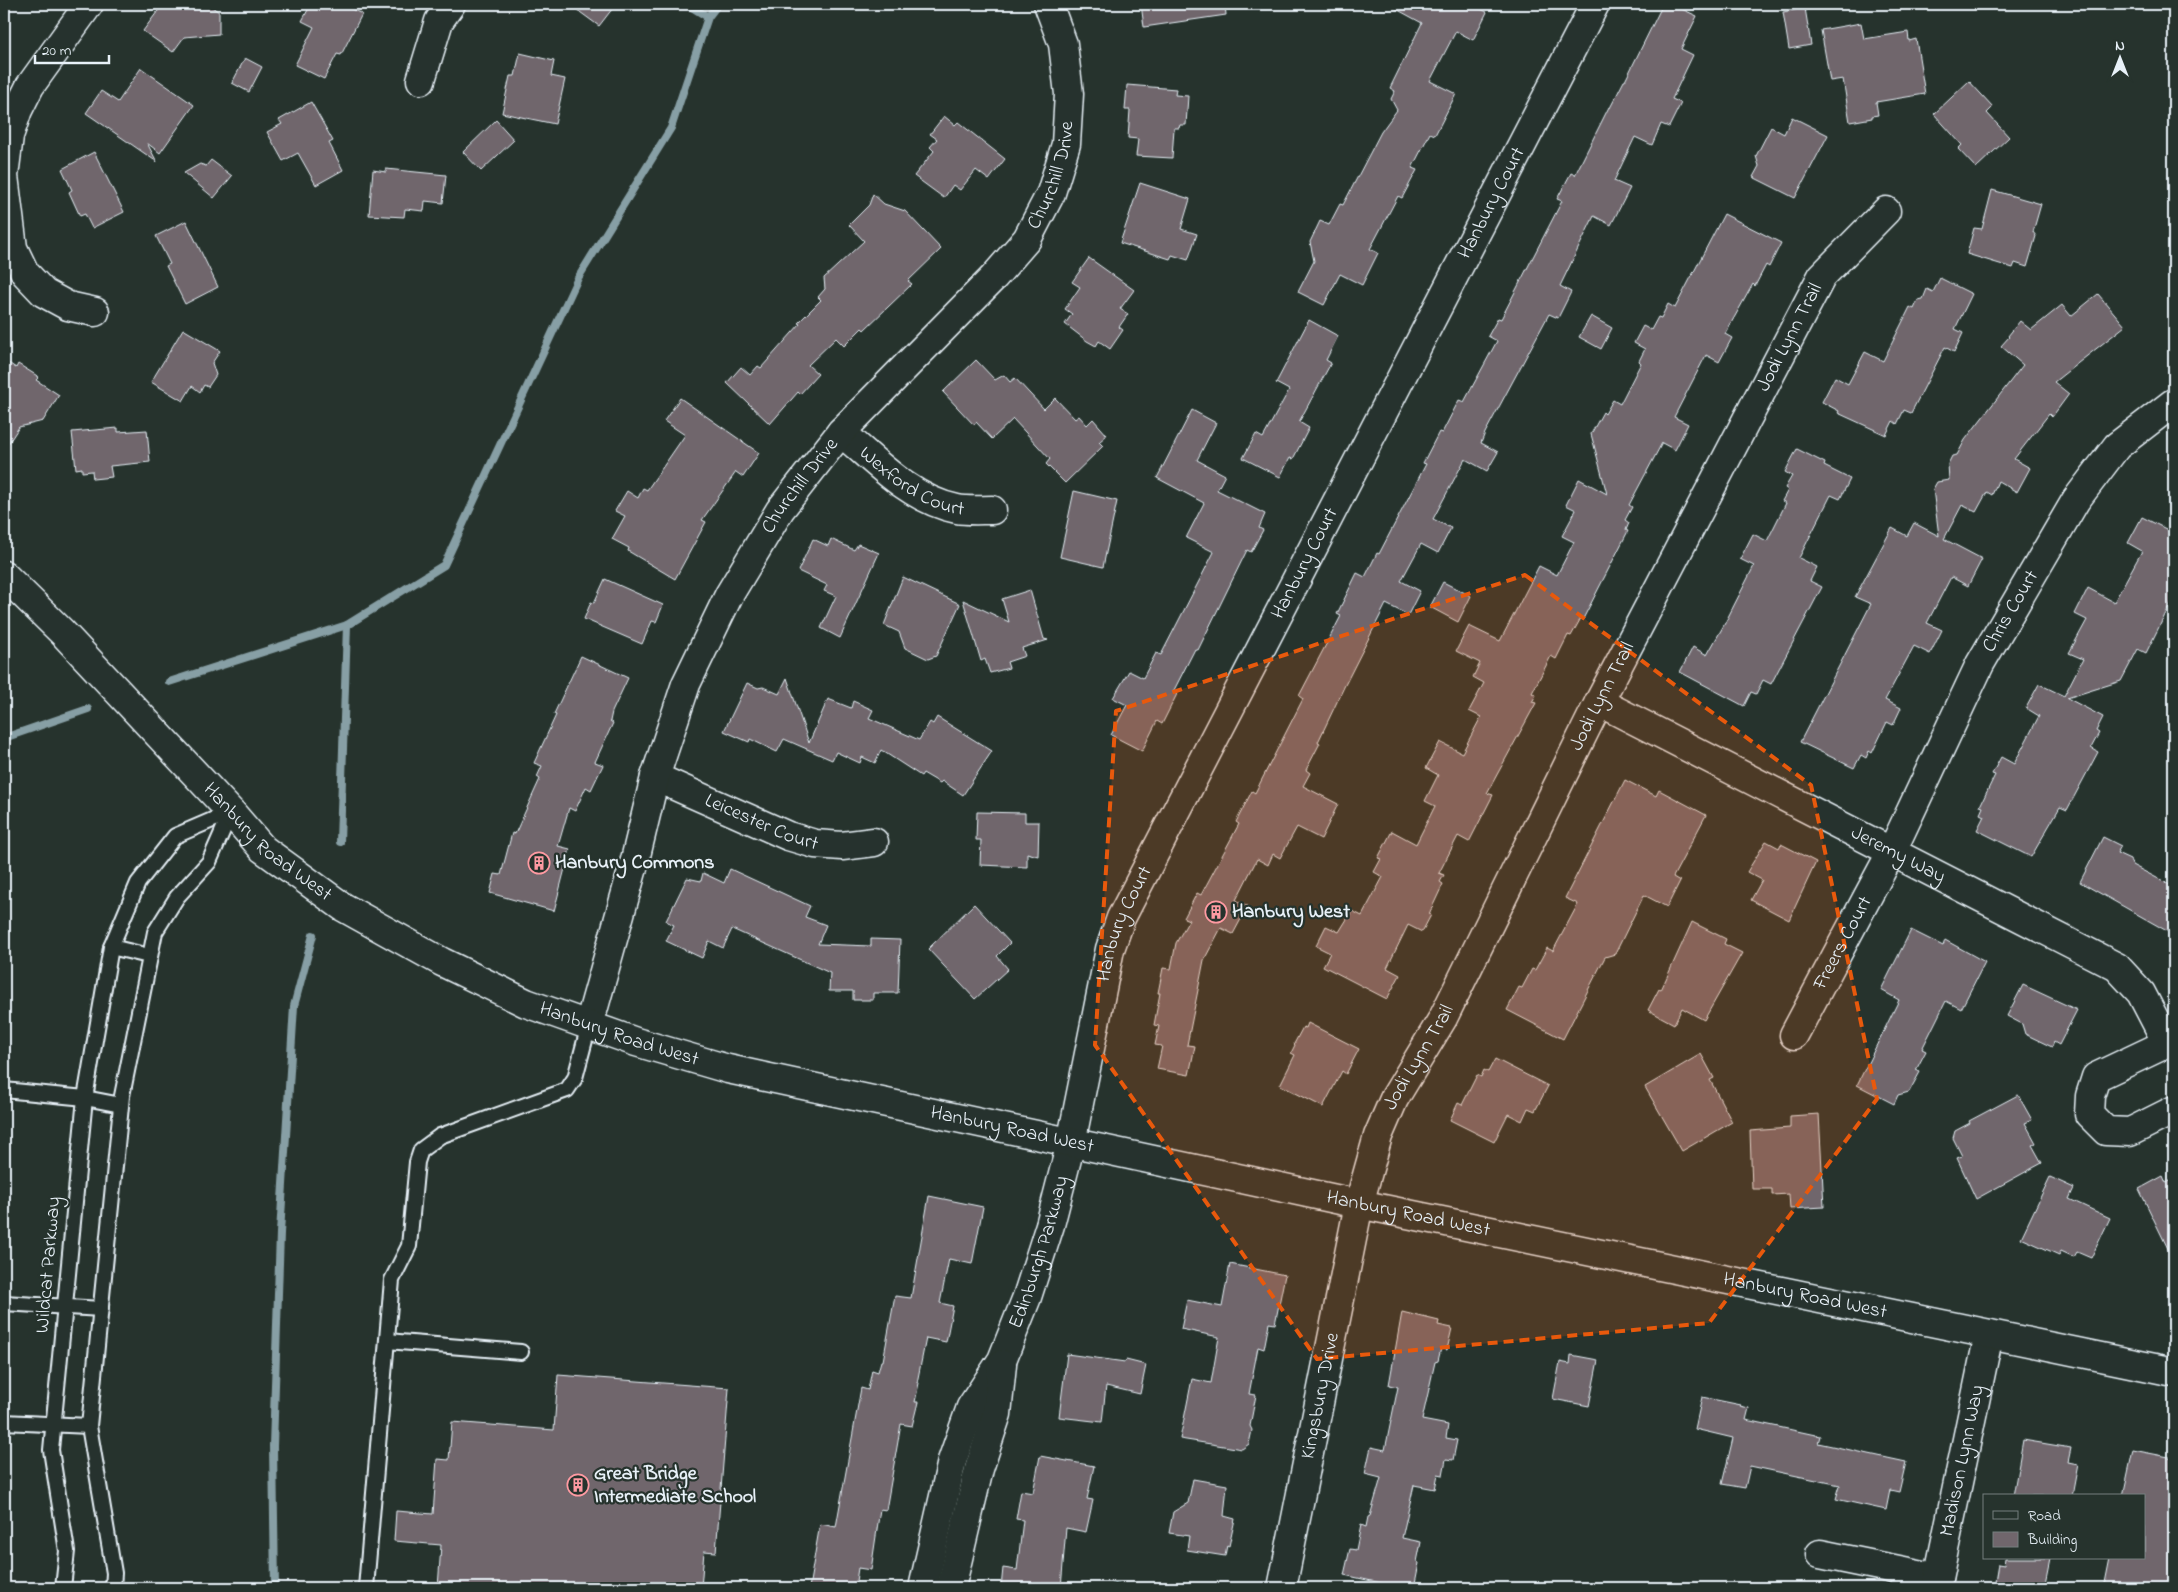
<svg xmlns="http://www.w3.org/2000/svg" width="2178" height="1592" font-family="'Indie Flower',sans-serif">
<rect width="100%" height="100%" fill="#26332d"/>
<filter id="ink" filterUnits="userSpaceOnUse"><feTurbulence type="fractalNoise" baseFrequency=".02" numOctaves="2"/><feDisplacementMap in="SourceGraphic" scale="10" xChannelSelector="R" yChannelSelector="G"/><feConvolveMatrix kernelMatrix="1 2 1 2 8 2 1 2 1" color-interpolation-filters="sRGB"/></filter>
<g filter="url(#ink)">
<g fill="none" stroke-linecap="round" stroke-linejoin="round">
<g stroke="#879fa5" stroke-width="8">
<path d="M687,4L708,17"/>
<path d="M169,682L347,625L444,565L578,278L671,128L708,17L718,4"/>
<path d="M4,738L88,709"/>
<path d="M340,842L347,625"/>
<path d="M1115,1587L1118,1588"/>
<path d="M275,1588L273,1446L280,1233L294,1006L313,935"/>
</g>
</g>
<g fill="#70666c" stroke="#e8f1f8">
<path d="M163,4H208L219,12V34L184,37L173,52L143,31Z"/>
<path d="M311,4H341L362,14L341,55L337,54L324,79L295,65L314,27L302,21Z"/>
<path d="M569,4H616L599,26Z"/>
<path d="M1141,4H1225L1226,15L1144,27Z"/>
<path d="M1387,4H1471L1487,12L1473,40L1456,31L1430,81L1456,94L1435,135L1430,133L1412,168L1417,170L1402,198L1398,196L1370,249L1378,253L1362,285L1340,274L1324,305L1298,292L1314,261L1310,242L1320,221L1329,225L1340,204L1343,205L1381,132L1397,110L1391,99L1395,91L1390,88L1422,23Z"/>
<path d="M1663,4H1671L1697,16L1681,49L1693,55L1672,99L1681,103L1669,127L1661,124L1652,145L1635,137L1614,181L1630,188L1611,225L1594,216L1560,286L1571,292L1558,318L1549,314L1485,433L1481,443L1498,452L1487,471L1465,459L1433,519L1451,528L1438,553L1421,544L1401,581L1420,591L1408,615L1386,604L1344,687L1318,742L1320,743L1306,770L1310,773L1303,786L1338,804L1321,839L1297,827L1280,858L1273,854L1268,865L1257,859L1236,900L1248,906L1233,934L1221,928L1204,960L1187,1045L1195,1046L1189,1075L1157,1069L1162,1046L1155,1045L1159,1026L1154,1025L1160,993H1158L1163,968L1171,969L1176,943L1189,920L1184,918L1197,893L1201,895L1239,824L1236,822L1252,791L1255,793L1303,699L1299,696L1341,616L1337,614L1357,573L1365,577L1377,553L1379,554L1426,464L1423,463L1439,432L1442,433L1459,400L1464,402L1497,341L1488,336L1498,318L1501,319L1562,201L1557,199L1571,173L1575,175L1609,107L1610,108L1624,81H1625Z"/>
<path d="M1805,8L1811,45L1789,49L1783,12Z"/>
<path d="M1861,23L1864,39L1908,32L1909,41L1916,39L1925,94L1876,102L1878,115L1872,116V118L1850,122L1843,79L1830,81L1821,30Z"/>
<path d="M520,53L554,61L551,76L565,79L555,124L502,113L510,76H515Z"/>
<path d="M245,58L262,67L249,92L232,83Z"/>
<path d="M141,68L194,105L160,153L147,143L157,162L86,113L101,91L118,102Z"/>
<path d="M1969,81L1993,107L1987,113L2009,137L1976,168L1958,149L1962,145L1934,114Z"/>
<path d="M1127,85L1176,89L1175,95L1188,96L1186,125H1180L1179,128H1174L1172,158L1136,156L1138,139L1128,138L1130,110H1125Z"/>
<path d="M311,102L333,141L329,143L343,170L316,185L298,153L283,161L267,132L282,124L279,120Z"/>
<path d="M944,116L955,125L958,122L1005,159L989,180L976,170L960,190L953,185L944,198L914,176L934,151L930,147L937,139L930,134Z"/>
<path d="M1792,117L1828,135L1795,198L1753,177L1759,166L1756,156L1771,127L1784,134Z"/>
<path d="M496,120L514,140L481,171L463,152Z"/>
<path d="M94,152L124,212L92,228L85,214L80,216L69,192L72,190L62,169Z"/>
<path d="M211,160L232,176L214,198L184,173L200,164L206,166Z"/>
<path d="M386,169L446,175L443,203L425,201L424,211L405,209L404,217L369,215L373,170L386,172Z"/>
<path d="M1140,183L1190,199L1181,229L1197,234L1188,260L1172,255L1170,259L1120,243Z"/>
<path d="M1992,190L2041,204L2033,232L2036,236L2027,267L2015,263L2013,268L1967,254L1974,228L1982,229Z"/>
<path d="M873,194L884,204L905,211L941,249L908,281L912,284L864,330L862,328L844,346L836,338L808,365L818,374L800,394L798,392L770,424L727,383L741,367L750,375L758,366L761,368L800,324L798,323L821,300L818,297L825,289L824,278L864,241L849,225L869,205Z"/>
<path d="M1724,214L1781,243L1769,267L1766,265L1755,286L1753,284L1725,334L1732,338L1719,362L1706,355L1674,417L1688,424L1675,450L1662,443L1629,505L1632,507L1625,520L1629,523L1626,530L1628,531L1583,619L1581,618L1571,636L1568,635L1556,659L1551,656L1532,693L1536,695L1532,702L1536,703L1487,793L1493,795L1469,842L1458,836L1439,873L1444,875L1440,882L1443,884L1429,914L1431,915L1422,932L1408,925L1387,968L1400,975L1387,999L1323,966L1330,953L1316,946L1326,926L1339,932L1352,911L1362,916L1383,877L1374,872L1381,859L1378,858L1392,831L1416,844L1435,806L1425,801L1438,775L1426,768L1435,751L1440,742L1462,753L1481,717L1469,711L1484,683L1473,677L1480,663L1456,651L1469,626L1500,641L1539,566L1557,575L1574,542L1562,536L1576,510L1566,505L1579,479L1607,494L1591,434L1603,412L1605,414L1613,400L1620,404L1641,363L1639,361L1645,349L1634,343L1643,326L1651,330L1658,317L1661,318L1668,304L1675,308Z"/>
<path d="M186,221L218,287L185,304L166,266L170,264L156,236Z"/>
<path d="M1089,258L1134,290L1120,309L1128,314L1119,327L1123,330L1110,349L1099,341L1096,346L1087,341L1065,324L1072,314L1065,309L1080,287L1072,282Z"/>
<path d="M1940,278L1972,294L1955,329L1963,333L1954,352L1945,347L1911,413L1904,410L1897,424L1893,421L1886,435L1838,413L1839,411L1822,402L1835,377L1848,384L1865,352L1883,361L1910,307L1914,309L1918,300L1923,299L1927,289L1933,292Z"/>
<path d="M2098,294L2125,326L2054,382L2069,394L2052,417L2049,414L2014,459L2030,468L2017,492L1998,481L1992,495L1987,492L1976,512L1962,505L1944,539L1982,559L1968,586L1951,577L1927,623L1942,630L1930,654L1914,646L1885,700L1901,708L1893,725L1887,722L1872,753L1869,751L1866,758L1861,755L1854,768L1800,742L1871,604L1855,597L1892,528L1907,536L1914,523L1939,536L1933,489L1937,482L1949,480L1948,464L1952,456L1957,455L1965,440L2023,365L2001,346L2009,337L2008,336L2020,321L2031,330L2062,305L2071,316Z"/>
<path d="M1591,316L1612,328L1601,349L1579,337Z"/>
<path d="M1309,320L1338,336L1326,360L1331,363L1299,422L1309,428L1293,459L1290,458L1280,477L1243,458L1256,434L1263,438L1289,390L1276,383Z"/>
<path d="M183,329L220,351L212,363L216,375L208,387L204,385L200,392L192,386L183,401L151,382Z"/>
<path d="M4,360L16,368L18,364L39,377L36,380L59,395L43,421L19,427L4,450Z"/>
<path d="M976,360L995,380L1004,375L1010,382L1015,378L1044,409L1055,398L1075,419L1079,416L1087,425L1093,419L1107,435L1099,442L1103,446L1065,483L1046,464L1050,459L1013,419L992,439L976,422L974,425L943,392Z"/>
<path d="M680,398L759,453L743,477L736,472L702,520L706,522L675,579L628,551L629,548L612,539L625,516L615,511L627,491L638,498L643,488L647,490L685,435L664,421Z"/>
<path d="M1192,410L1216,423L1197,460L1225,475L1217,490L1265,514L1259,528L1263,530L1251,552L1247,550L1198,650L1195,649L1173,692L1177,694L1162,724L1157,721L1142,751L1111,735L1127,705L1113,698L1129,671L1143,678L1156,653L1161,655L1214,552L1186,538L1204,503L1157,478Z"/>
<path d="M118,428V432L147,430L150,462L110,466L112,477L93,479L92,471L82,472V468L76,469L72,432Z"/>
<path d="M1797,449L1825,463L1824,466L1850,479L1840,499L1831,495L1799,558L1817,567L1810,581L1822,587L1771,684L1763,680L1756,694L1751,692L1744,706L1680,672L1693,647L1707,655L1724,625L1754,566L1740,559L1753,534L1767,541L1786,503L1782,501L1788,490L1785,488L1792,476L1785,472Z"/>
<path d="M1074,491L1117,501L1103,567L1060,557Z"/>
<path d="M2142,517L2174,533V597L2146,653L2138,649L2121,681L2067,698L2103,717L2096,731L2099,733L2091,748L2098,752L2067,810L2060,807L2031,857L1977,830L1984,816L1980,814L1983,807L1980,806L1995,775L1992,774L2001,757L2014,764L2039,716L2026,708L2039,684L2064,696L2083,659L2069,653L2087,620L2075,614L2088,588L2114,602L2142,551L2128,543Z"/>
<path d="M813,539L828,546L831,539L854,550L858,544L879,553L840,638L821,628L836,596L824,591L827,585L798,571Z"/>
<path d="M903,577L960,604L936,656L928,659L905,648L899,632L884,625Z"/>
<path d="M605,579L663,605L656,622L652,621L642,644L584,619L591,602L594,603Z"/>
<path d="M1443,582L1471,596L1458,622L1430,607Z"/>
<path d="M1030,590L1044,639L1048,640L1022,648L1025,656L1007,662L1009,668L990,673L985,659L981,661L963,600L1009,622L1002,599Z"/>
<path d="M581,656L628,678L612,712L610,721L613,723L595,762L603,765L591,790L586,787L575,811L569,808L558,846L570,849L554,911L490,893L495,874L501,875L512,833L515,834L540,779L537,777L542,766L534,763L556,715L554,714Z"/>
<path d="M787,678L809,743L828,699L851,708L853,701L873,710L869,718L919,740L930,722L933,724L937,717L992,751L963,795L942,781L940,783L923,773L921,776L881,750L875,763L862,757L860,763L836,752L832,760L784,739L777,752L750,739L749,742L724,731L747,683L758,688L763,687L779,694Z"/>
<path d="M1625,780L1656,796L1659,790L1706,815L1673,877L1680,881L1667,907L1644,895L1615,954L1605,957L1563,1039L1507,1010L1519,987L1522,988L1532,969L1535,970L1547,948L1553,951L1578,904L1565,898Z"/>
<path d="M977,812L1025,813V822H1039L1038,856L1027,853V867L980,865L981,840H976Z"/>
<path d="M2103,837L2121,846L2117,853L2130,859L2132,865L2174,887V935L2080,882Z"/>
<path d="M1766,841L1779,848L1781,844L1816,862L1789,920L1751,900L1762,880L1747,872Z"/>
<path d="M730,869L810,906L805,917L826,925L818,944L871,946V939L900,940L898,993H873V1000H853V991H829L830,973L732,929L723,948L709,941L702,958L666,941L674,925L666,921L687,878L701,881L703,873L724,883Z"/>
<path d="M974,904L1010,943L997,956L1008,969L975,999L928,949Z"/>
<path d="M1692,922L1726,939L1724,944L1742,953L1704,1020L1682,1008L1674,1024L1648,1010L1659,989L1661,990Z"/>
<path d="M1911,930L1943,946L1945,940L1985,962L1961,1009L1946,1001L1922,1049L1926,1051L1916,1070L1920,1072L1909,1092L1898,1095L1894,1104L1857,1085L1899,1000L1881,990Z"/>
<path d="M2023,985L2077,1010L2059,1045L2054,1042L2052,1047L2025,1034L2022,1024L2007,1016Z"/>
<path d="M1308,1023L1359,1049L1346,1074L1342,1071L1323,1107L1280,1085L1295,1055L1291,1053L1295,1045L1294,1044L1303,1027L1306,1028Z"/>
<path d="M1701,1054L1714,1078L1710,1080L1732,1122L1682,1151L1645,1087Z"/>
<path d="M1495,1059L1548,1086L1535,1111L1528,1108L1522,1121L1508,1114L1494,1142L1450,1120L1458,1103L1462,1105L1477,1075L1481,1077L1484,1070L1488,1072Z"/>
<path d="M2018,1095L2032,1120L2025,1123L2036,1143L2032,1145L2042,1163L1976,1199L1957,1158L1962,1156L1953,1138L1955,1131L1970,1123L1969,1121Z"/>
<path d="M1819,1114L1824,1207L1790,1209L1789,1194L1772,1195V1189H1752L1750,1131L1790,1128V1116Z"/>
<path d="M2163,1176L2166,1183L2174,1179V1261L2139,1189Z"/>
<path d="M2050,1177L2074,1188L2069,1199L2110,1218L2091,1258L2077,1252L2074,1257L2061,1251L2059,1255L2021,1238Z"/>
<path d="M929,1196L983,1207L972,1264L949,1259L940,1303L953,1306L946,1342L926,1338L917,1383H919L915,1402H918L912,1426L901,1424L886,1510L880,1509L871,1570L858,1568L855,1588H809L820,1524L836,1527L861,1388L868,1390L872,1370L878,1372L881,1361H883L895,1296L911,1298Z"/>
<path d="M1230,1264L1285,1275L1275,1324L1269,1323L1264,1349L1258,1347L1249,1394L1256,1395L1250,1426L1252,1430L1249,1444L1242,1449L1180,1439L1192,1379L1211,1383L1219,1337L1181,1329L1187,1300L1222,1307Z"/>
<path d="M1402,1312L1439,1321L1438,1325L1452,1328L1447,1350L1441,1348L1438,1361L1435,1362L1422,1420L1448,1425L1446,1438L1457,1440L1453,1460L1446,1459L1443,1475L1438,1474L1435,1489L1414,1485L1402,1538L1421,1542L1417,1562L1419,1563L1414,1588H1404L1344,1575L1350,1549L1356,1550L1361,1525L1366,1527L1368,1517L1370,1516L1381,1478L1365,1474L1371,1447L1385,1450L1398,1387L1389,1385Z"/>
<path d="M1067,1354L1125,1362L1126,1360L1146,1365L1140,1394L1106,1386L1102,1422L1059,1417Z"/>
<path d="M1571,1355L1598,1360L1589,1406L1553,1399L1560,1362L1570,1364Z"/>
<path d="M558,1375L729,1388L716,1552L704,1551L701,1588H438L441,1545L394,1541L396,1511L433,1514L437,1459L449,1460L452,1422L554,1430Z"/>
<path d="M1702,1397L1741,1405L1740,1406L1749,1408L1746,1420L1820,1436L1818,1443L1906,1462L1899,1492L1890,1490L1886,1510L1836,1499L1840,1485L1750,1466L1745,1488L1722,1484L1733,1438L1695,1429Z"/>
<path d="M2023,1440L2071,1448L2068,1462L2078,1464L2072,1496H2013Z"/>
<path d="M2133,1450L2174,1458V1575L2172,1588H2104L2110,1558H2144V1496H2123Z"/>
<path d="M1040,1456L1094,1466L1087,1499L1093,1500L1086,1532L1066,1528L1061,1588H1001L1003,1568L1017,1570L1023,1520L1016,1519L1021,1491L1033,1493Z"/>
<path d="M1193,1479L1227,1485L1224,1516L1235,1519L1229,1546L1227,1545L1225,1556L1187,1550L1189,1536L1169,1533L1173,1512L1188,1503Z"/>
<path d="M2005,1558H2050L2044,1588H1994L1998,1564L2004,1565Z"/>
</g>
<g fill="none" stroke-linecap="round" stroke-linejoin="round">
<g stroke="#e8f1f8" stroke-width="18">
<g id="service">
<path d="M111,947L149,956"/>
<path d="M4,1090L85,1098L121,1105"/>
<path d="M4,1303L101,1309"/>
<path d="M387,1341L521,1352"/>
<path d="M4,1422L89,1426"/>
<path d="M63,1588L67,1551L51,1450L85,1098L111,947L138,883L175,836L231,812"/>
<path d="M113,1588L114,1573L89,1426L122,1096L155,932L177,897L209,862L231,812"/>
<path d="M366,1588L392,1280L409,1246L417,1162L421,1150L440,1136L567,1090L575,1078L589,1025"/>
</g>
</g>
<g stroke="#e8f1f8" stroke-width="31">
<g id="minor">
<path d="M89,4L30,86L18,110L9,136L4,176L13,248L25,273L44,293L68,306L95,312"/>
<path d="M421,80L439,21L451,4"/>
<path id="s1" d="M841,432C875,461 911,500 957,509C967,511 980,510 992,510"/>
<path id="s2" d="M1599,702L2117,967L2141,993L2167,1043"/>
<path id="s3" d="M655,777L788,836L815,844L842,846L874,842"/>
<path id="s4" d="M589,1025L634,864L655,777L686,684L729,595L780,510L841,432L994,277L1027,239L1051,193L1066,144L1069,94L1063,44L1048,4"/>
<path id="s5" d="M1794,1035L1892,851L1980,664L2076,500L2117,446L2173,403"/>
<path d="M2174,1040L2096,1077L2090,1096L2089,1114L2106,1131L2130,1132L2174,1110"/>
<path d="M1820,1554L1938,1578"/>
<path id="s6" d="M923,1588L952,1461L971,1407L1002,1360L1027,1297L1050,1225L1071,1143L1110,949L1121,918L1595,4"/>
<path d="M951,1588L979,1469L997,1414L1002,1364"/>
<path id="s7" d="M1282,1588L1359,1204L1378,1136L1394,1099L1443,1018L1599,702L1822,276L1886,211"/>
<path id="s8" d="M1936,1588L1989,1334"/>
</g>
</g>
<g stroke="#e8f1f8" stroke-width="31">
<g id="secondary">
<path id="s9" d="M4,575L62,632L231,812L263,849L343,907L442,962L526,1003L636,1042L728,1069L1359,1204L2174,1372"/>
</g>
</g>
<use href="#service" stroke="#26332d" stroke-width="14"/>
<use href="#minor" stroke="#26332d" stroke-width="28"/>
<use href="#secondary" stroke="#26332d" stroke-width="28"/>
</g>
</g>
<path fill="#e8590c" fill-opacity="0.2" stroke="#e8590c" stroke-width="4" stroke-dasharray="10 6" stroke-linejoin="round" d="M1525,575L1811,785L1877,1099L1709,1323L1317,1359L1095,1045L1116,711Z"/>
<defs>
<g id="building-ring" transform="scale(1.125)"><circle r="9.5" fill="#26332d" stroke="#ff9aa2" stroke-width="1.5"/><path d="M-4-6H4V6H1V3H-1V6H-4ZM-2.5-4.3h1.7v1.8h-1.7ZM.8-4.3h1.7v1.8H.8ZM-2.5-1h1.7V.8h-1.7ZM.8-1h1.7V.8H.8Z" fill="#ff9aa2"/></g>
</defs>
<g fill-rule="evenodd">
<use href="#building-ring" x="539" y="863"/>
<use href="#building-ring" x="1216" y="912"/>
<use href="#building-ring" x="578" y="1485"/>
</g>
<g text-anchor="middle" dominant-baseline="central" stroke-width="4.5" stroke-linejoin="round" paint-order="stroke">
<g font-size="20" fill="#e8f1f8" stroke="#26332d">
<text stroke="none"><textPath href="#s4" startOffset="989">Churchill Drive</textPath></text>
<text stroke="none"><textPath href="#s6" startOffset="1508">Hanbury Court</textPath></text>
<text stroke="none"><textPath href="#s7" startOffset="1361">Jodi Lynn Trail</textPath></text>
<text stroke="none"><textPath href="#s1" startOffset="88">Wexford Court</textPath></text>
<text stroke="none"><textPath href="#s4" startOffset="584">Churchill Drive</textPath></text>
<text stroke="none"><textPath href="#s6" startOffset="1102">Hanbury Court</textPath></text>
<text stroke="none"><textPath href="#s5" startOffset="476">Chris Court</textPath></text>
<text stroke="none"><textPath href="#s7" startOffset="956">Jodi Lynn Trail</textPath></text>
<text stroke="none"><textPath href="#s3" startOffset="116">Leicester Court</textPath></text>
<text stroke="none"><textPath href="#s9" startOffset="376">Hanbury Road West</textPath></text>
<text stroke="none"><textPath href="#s2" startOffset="336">Jeremy Way</textPath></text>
<text stroke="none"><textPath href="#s6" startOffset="698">Hanbury Court</textPath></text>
<text stroke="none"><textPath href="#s5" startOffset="104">Freers Court</textPath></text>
<text stroke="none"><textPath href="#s9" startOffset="781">Hanbury Road West</textPath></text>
<text stroke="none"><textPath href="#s7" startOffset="551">Jodi Lynn Trail</textPath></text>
<text stroke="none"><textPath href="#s9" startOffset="1186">Hanbury Road West</textPath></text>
<text stroke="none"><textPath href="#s9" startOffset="1591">Hanbury Road West</textPath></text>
<text stroke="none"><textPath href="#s6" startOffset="358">Edinburgh Parkway</textPath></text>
<text transform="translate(49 1265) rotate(-85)">Wildcat Parkway</text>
<text stroke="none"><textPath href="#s9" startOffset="1996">Hanbury Road West</textPath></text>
<text stroke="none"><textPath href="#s7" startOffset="196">Kingsbury Drive</textPath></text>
<text stroke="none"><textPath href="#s8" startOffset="130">Madison Lynn Way</textPath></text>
</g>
<g font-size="20" font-weight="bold" fill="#e8f1f8" stroke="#26332d" text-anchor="start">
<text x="555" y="863">Hanbury Commons</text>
<text x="1232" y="912">Hanbury West</text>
<text x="594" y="1474">Great Bridge<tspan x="594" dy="23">Intermediate School</tspan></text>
</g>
</g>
<rect width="2178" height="1592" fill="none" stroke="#26332d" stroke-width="20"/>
<rect x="10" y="10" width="2158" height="1572" fill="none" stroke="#e8f1f8" stroke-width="2" filter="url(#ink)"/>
<rect x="1983" y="1494" width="162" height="65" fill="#26332d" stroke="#747f7e"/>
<rect x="1993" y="1511" width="25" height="8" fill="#26332d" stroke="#747f7e"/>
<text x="2028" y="1520" font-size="15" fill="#e8f1f8">Road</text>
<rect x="1993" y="1532" width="25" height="15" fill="#70666c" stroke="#747f7e"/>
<text x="2028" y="1544" font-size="15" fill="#e8f1f8">Building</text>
<g transform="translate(2120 58)" stroke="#26332d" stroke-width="4" paint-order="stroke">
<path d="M0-4L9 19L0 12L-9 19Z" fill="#e8f1f8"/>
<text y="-8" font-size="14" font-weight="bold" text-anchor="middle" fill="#e8f1f8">N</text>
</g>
<path d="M35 55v8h74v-8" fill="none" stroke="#e8f1f8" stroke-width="2.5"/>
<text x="42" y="55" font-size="15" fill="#e8f1f8" stroke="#26332d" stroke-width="4" paint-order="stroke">20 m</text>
</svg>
